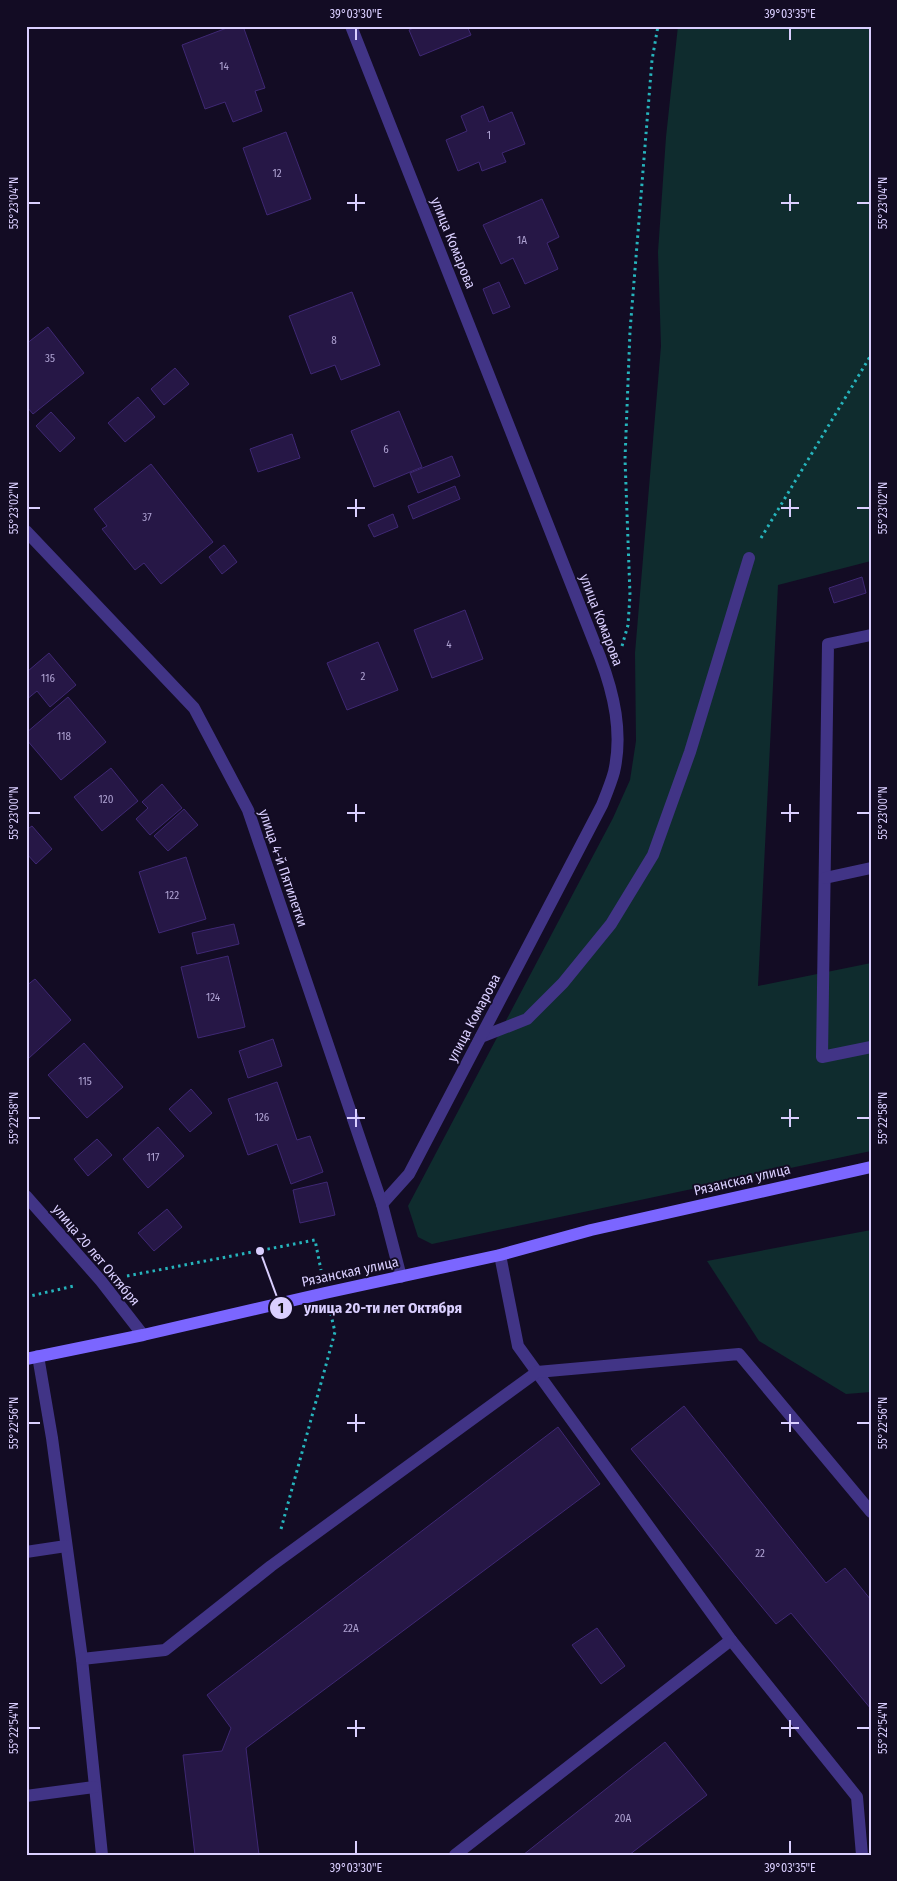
<svg xmlns="http://www.w3.org/2000/svg" width="897" height="1881" font-family="'Fira Sans Condensed',sans-serif">
<rect width="100%" height="100%" fill="#130c24"/>
<g fill="#0f2c2e">
<path d="M678,26H871V561L778,585L758,986L871,963V1151L432,1244L418,1237L408,1206L613,818L630,780L636,741L635,653L661,346L658,252L666,137Z"/>
<path d="M871,1230V1392L846,1394L759,1341L707,1261Z"/>
</g>
<g fill="#261746" stroke="#3f2874">
<path d="M232,26H243L265,88L255,91L262,111L233,122L225,102L205,109L182,45Z"/>
<path d="M418,26H467L471,35L420,56L409,30Z"/>
<path d="M483,106L489,122L512,112L525,144L502,153L506,162L482,171L479,162L458,171L446,140L467,131L461,116Z"/>
<path d="M286,132L311,199L267,215L243,148Z"/>
<path d="M542,199L559,237L547,243L558,269L525,284L513,258L501,264L483,225Z"/>
<path d="M499,282L510,307L493,314L483,289Z"/>
<path d="M352,292L380,365L341,380L335,365L311,374L289,316Z"/>
<path d="M48,327L84,373L33,414L26,406V344Z"/>
<path d="M175,368L189,384L164,405L151,389Z"/>
<path d="M138,397L155,417L125,442L108,423Z"/>
<path d="M399,411L422,467L374,487L351,431Z"/>
<path d="M51,412L75,438L60,452L36,426Z"/>
<path d="M292,434L300,458L258,472L250,449Z"/>
<path d="M452,456L460,476L418,493L410,473Z"/>
<path d="M151,464L213,542L161,584L144,563L135,570L102,529L107,526L94,509Z"/>
<path d="M455,486L460,499L413,519L408,506Z"/>
<path d="M393,514L398,527L374,537L368,525Z"/>
<path d="M224,545L237,562L222,574L209,557Z"/>
<path d="M862,577L866,593L834,603L829,588Z"/>
<path d="M465,610L483,659L432,678L414,630Z"/>
<path d="M378,642L398,690L347,710L327,663Z"/>
<path d="M49,653L76,685L50,707L37,691L26,700V668L28,671Z"/>
<path d="M68,697L106,742L61,780L26,739V733Z"/>
<path d="M111,768L138,801L102,831L74,797Z"/>
<path d="M162,784L182,808L150,835L136,819L148,808L142,802Z"/>
<path d="M184,809L198,825L168,851L154,836Z"/>
<path d="M32,826L52,849L36,864L26,853V830Z"/>
<path d="M186,857L206,919L159,933L139,872Z"/>
<path d="M234,924L239,944L197,954L192,933Z"/>
<path d="M228,956L245,1027L198,1038L181,967Z"/>
<path d="M35,979L71,1020L29,1058L26,1055V986Z"/>
<path d="M273,1039L282,1066L248,1078L239,1051Z"/>
<path d="M84,1043L123,1087L87,1118L48,1075Z"/>
<path d="M277,1082L297,1140L310,1136L323,1172L291,1184L277,1144L248,1155L228,1099Z"/>
<path d="M191,1089L212,1113L190,1132L169,1109Z"/>
<path d="M158,1127L184,1156L148,1188L123,1159Z"/>
<path d="M97,1139L112,1155L88,1176L74,1159Z"/>
<path d="M327,1182L335,1215L300,1223L293,1190Z"/>
<path d="M167,1209L182,1227L154,1251L138,1233Z"/>
<path d="M684,1406L826,1583L845,1568L871,1600V1709L791,1613L776,1624L631,1449Z"/>
<path d="M558,1427L600,1484L246,1748L259,1855H195L183,1755L222,1751L231,1728L207,1695Z"/>
<path d="M597,1628L625,1666L601,1684L572,1645Z"/>
<path d="M665,1742L707,1795L629,1855H523Z"/>
</g>
<g fill="none" stroke-linecap="round" stroke-linejoin="round">
<g stroke="#26b4bc" stroke-width="3" stroke-dasharray="2.5 4" stroke-linecap="butt">
<path d="M761,538L871,355"/>
<path d="M622,646L628,625L630,595L625,459L630,331L652,60L658,26"/>
<path d="M127,1276L315,1240L321,1270"/>
<path d="M26,1297L74,1286"/>
<path d="M281,1529L335,1332L331,1315"/>
</g>
<g stroke="#413486" stroke-width="12">
<path d="M871,635L828,644L822,1057L871,1047"/>
<path d="M825,878L871,868"/>
<path d="M481,1037L527,1019L563,983L611,924L653,855L690,752L749,558"/>
<path d="M500,1255L518,1346L731,1640L857,1797L862,1855"/>
<path d="M38,1356L52,1438L82,1659L102,1855"/>
<path d="M26,1552L66,1546"/>
<path d="M82,1659L165,1650L271,1566L537,1372L739,1354L871,1512"/>
<path d="M26,1796L94,1787"/>
<path d="M455,1855L731,1640"/>
</g>
<g stroke="#413486" stroke-width="12">
<path d="M351,26L600,657C614,694 623,733 614,772C611,783 606,795 602,805L409,1174L382,1204"/>
<path d="M26,531L194,708L248,810L382,1204L401,1277"/>
<path d="M26,1196L101,1281L143,1335"/>
</g>
<path stroke="#7b66ff" stroke-width="12" d="M26,1359L143,1335L325,1293L500,1255L591,1230L871,1167"/>
</g>
<path fill="none" stroke="#dacfff" stroke-width="2" d="M356,28V40M790,28V40M356,194V211M790,194V211M28,203H40M347,203H365M781,203H799M857,203H870M356,499V517M790,499V517M28,508H40M347,508H365M781,508H799M857,508H870M356,804V822M790,804V822M28,813H40M347,813H365M781,813H799M857,813H870M356,1109V1127M790,1109V1127M28,1118H40M347,1118H365M781,1118H799M857,1118H870M356,1414V1432M790,1414V1432M28,1423H40M347,1423H365M781,1423H799M857,1423H870M356,1720V1737M790,1720V1737M28,1728H40M347,1728H365M781,1728H799M857,1728H870M356,1841V1854M790,1841V1854"/>
<g text-anchor="middle" dominant-baseline="central" stroke-width="4" stroke-linejoin="round" paint-order="stroke">
<g font-size="11" fill="#ada1d1">
<text x="224" y="66">14</text>
<text x="489" y="135">1</text>
<text x="277" y="173">12</text>
<text x="522" y="240">1А</text>
<text x="334" y="340">8</text>
<text x="50" y="358">35</text>
<text x="386" y="449">6</text>
<text x="147" y="517">37</text>
<text x="449" y="644">4</text>
<text x="363" y="676">2</text>
<text x="48" y="678">116</text>
<text x="64" y="736">118</text>
<text x="106" y="799">120</text>
<text x="172" y="895">122</text>
<text x="213" y="997">124</text>
<text x="85" y="1081">115</text>
<text x="262" y="1117">126</text>
<text x="153" y="1157">117</text>
<text x="760" y="1553">22</text>
<text x="351" y="1628">22А</text>
<text x="623" y="1818">20А</text>
</g>
<g font-size="14" fill="#dacfff" stroke="#130c24">
<text transform="translate(453 243) rotate(68)">улица Комарова</text>
<text transform="translate(601 620) rotate(69)">улица Комарова</text>
<text transform="translate(283 868) rotate(71)">улица 4-й Пятилетки</text>
<text transform="translate(474 1018) rotate(-62)">улица Комарова</text>
<text transform="translate(742 1180) rotate(-13)">Рязанская улица</text>
<text transform="translate(96 1255) rotate(50)">улица 20 лет Октября</text>
<text transform="translate(350 1272) rotate(-12)">Рязанская улица</text>
</g>
</g>
<path fill="none" stroke="#dacfff" stroke-width="2" d="M260 1251L281 1308"/>
<g fill="#dacfff" stroke="#130c24" stroke-width="2">
<circle cx="260" cy="1251" r="5"/>
<circle cx="281" cy="1308" r="12"/>
</g>
<g font-size="15" text-anchor="middle" font-weight="bold" fill="#111">
<text x="281" y="1313">1</text>
</g>
<g font-size="15" text-anchor="middle" font-weight="bold" fill="#dacfff" stroke="#130c24" stroke-width="4" stroke-linejoin="round" paint-order="stroke">
<text x="383" y="1313">улица 20-ти лет Октября</text>
</g>
<rect width="897" height="1881" fill="none" stroke="#130c24" stroke-width="55"/>
<rect x="28" y="28" width="842" height="1826" fill="none" stroke="#dacfff" stroke-width="2"/>
<g font-size="12" text-anchor="middle" fill="#dacfff">
<text x="356" y="18">39°03'30"E</text>
<text x="790" y="18">39°03'35"E</text>
<text transform="translate(14 203) rotate(-90)" y="4">55°23'04"N</text>
<text transform="translate(883 203) rotate(-90)" y="4">55°23'04"N</text>
<text transform="translate(14 508) rotate(-90)" y="4">55°23'02"N</text>
<text transform="translate(883 508) rotate(-90)" y="4">55°23'02"N</text>
<text transform="translate(14 813) rotate(-90)" y="4">55°23'00"N</text>
<text transform="translate(883 813) rotate(-90)" y="4">55°23'00"N</text>
<text transform="translate(14 1118) rotate(-90)" y="4">55°22'58"N</text>
<text transform="translate(883 1118) rotate(-90)" y="4">55°22'58"N</text>
<text transform="translate(14 1423) rotate(-90)" y="4">55°22'56"N</text>
<text transform="translate(883 1423) rotate(-90)" y="4">55°22'56"N</text>
<text transform="translate(14 1728) rotate(-90)" y="4">55°22'54"N</text>
<text transform="translate(883 1728) rotate(-90)" y="4">55°22'54"N</text>
<text x="356" y="1872">39°03'30"E</text>
<text x="790" y="1872">39°03'35"E</text>
</g>
</svg>
